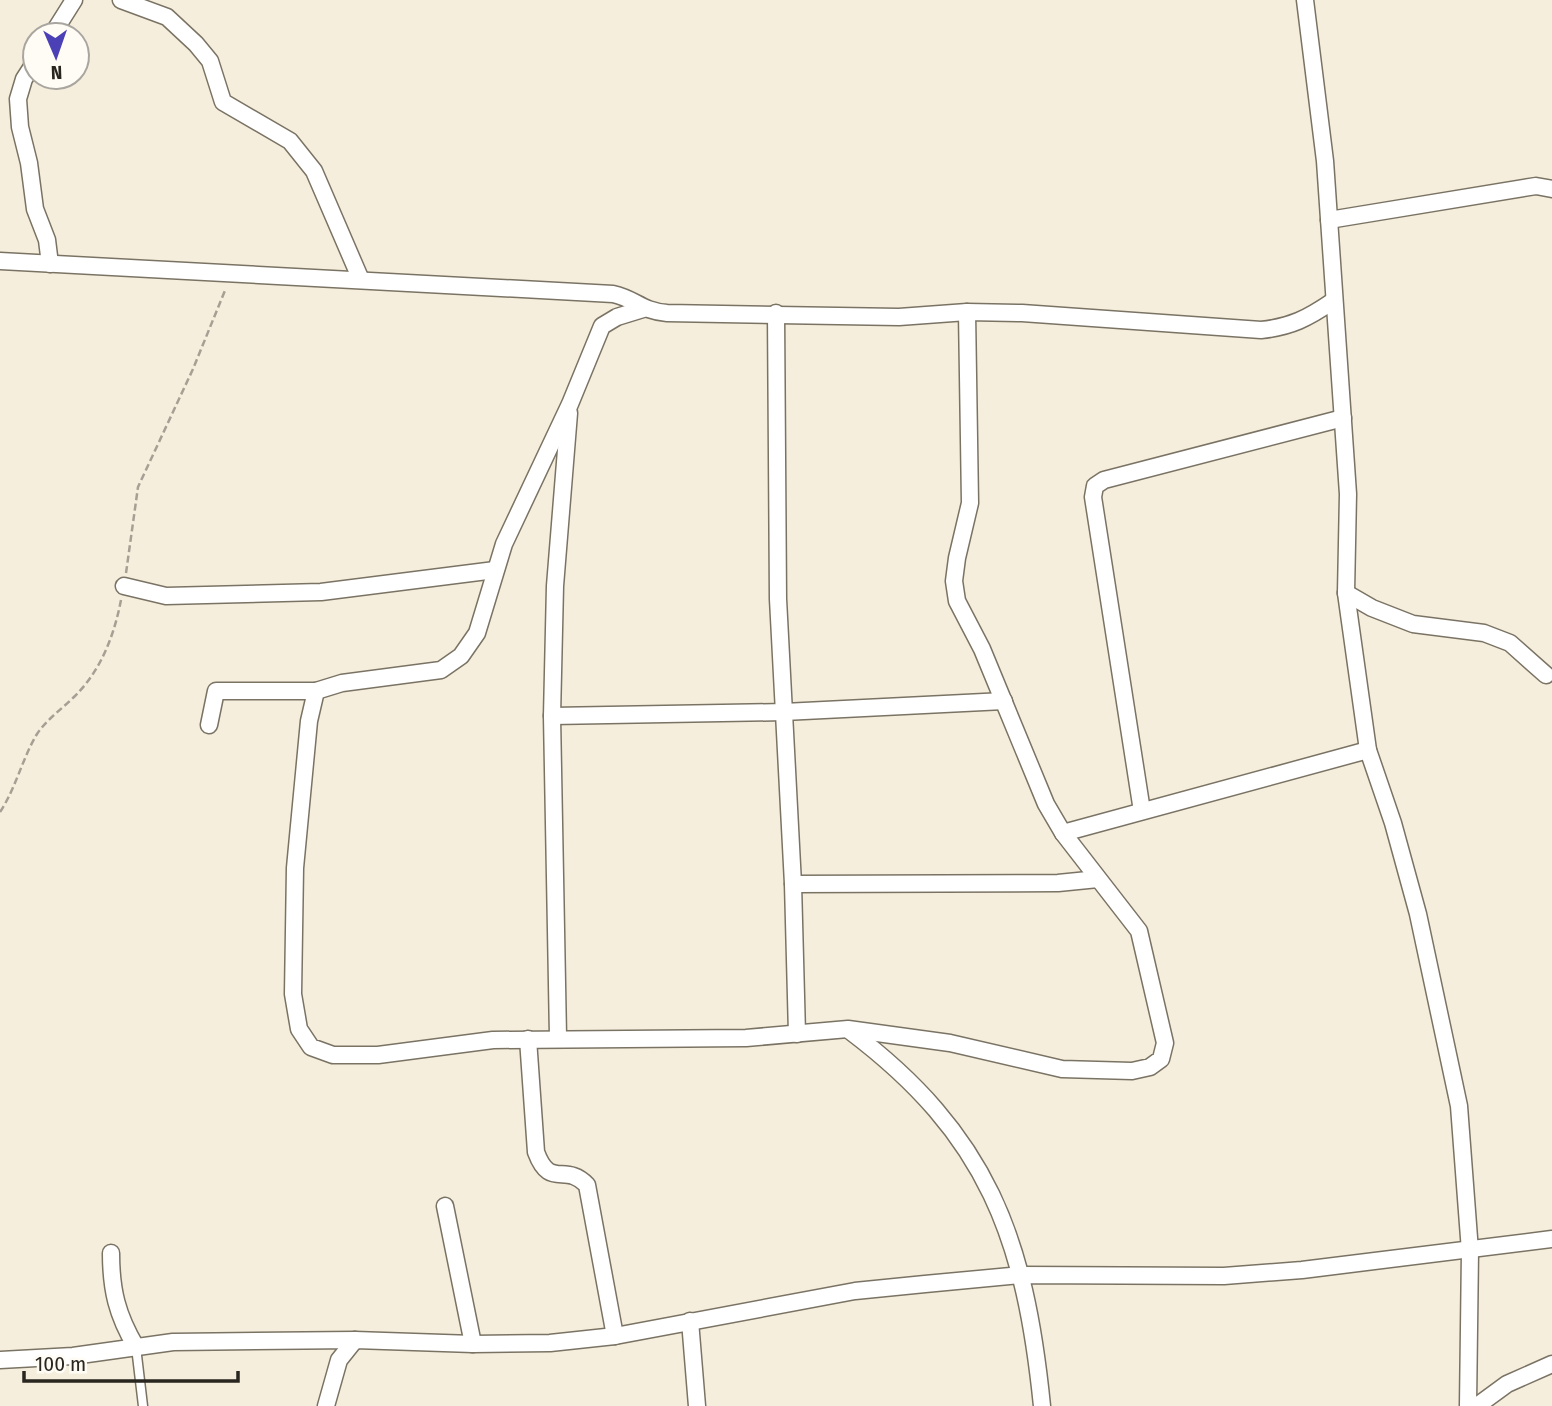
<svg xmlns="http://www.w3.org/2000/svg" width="1552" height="1406" font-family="'Fira Sans Condensed',sans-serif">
<rect width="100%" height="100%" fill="#f6eedd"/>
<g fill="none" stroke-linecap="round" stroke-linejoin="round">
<g stroke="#7a7364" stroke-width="11">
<path id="service" d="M136,1347L143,1406"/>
</g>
<g stroke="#7a7364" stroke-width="19">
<g id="minor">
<path d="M121,0L167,17L196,44L210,61L223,102L290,141L314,171L361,280"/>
<path d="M1305,0L1325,161L1348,494L1346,593L1368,750L1393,823L1418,914L1459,1106L1470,1251L1468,1406"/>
<path d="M52,35L74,0"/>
<path d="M35,62L24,79L18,99L20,127L29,163L35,209L47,240L50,264"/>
<path d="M1329,220L1536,186L1552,189"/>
<path d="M0,261L613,294C636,299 641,311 667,313L899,317L967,312L1022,313L1261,330C1291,327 1308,318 1333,301"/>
<path d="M643,309L617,317L602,326L570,404L504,544L477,633L461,656L441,670L342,683L316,691L309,721L295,868L293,994L299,1029L311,1047L333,1055H378L493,1040L746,1038L848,1029L950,1043L1062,1069L1132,1071L1150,1067L1161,1059L1165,1043L1139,931L1063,833L1046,804L982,649L957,601L954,581L957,558L970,503L967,312"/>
<path d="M776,313L778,599L793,884L797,1034"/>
<path d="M124,586L166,596L321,592L495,570"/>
<path d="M1346,593L1372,608L1413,624L1484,633L1510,643L1546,675"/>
<path d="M552,716L784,712L1004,701"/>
<path d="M209,725L216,691H316"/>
<path d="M1142,811L1093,497L1095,486L1104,480L1343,418"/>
<path d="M1063,833L1368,750"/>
<path d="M793,884L1058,883L1098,879"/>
<path d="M850,1031C988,1135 1025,1238 1042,1406"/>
<path d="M558,1037L552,716L555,586L569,413"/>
<path d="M528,1039L536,1152C550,1190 565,1162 587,1185L615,1336"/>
<path d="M445,1206L473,1344"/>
<path d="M111,1253C111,1290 117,1315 136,1347"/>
<path d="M690,1321L697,1406"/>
<path d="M0,1360L73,1356L173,1342L355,1340L473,1344L550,1343L615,1336L855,1291L925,1284L1021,1275L1224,1276L1302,1270L1552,1239"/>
<path d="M326,1406L339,1360L355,1340"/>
<path d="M1477,1406L1507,1384L1552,1364"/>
</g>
</g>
<g stroke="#a69f93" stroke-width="2.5" stroke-dasharray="7 3.5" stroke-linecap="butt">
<path d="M126,573L138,487L193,369L226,288"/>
<path d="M0,812C16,788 22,759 37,734C47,719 62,709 75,696C101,670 114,636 121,600"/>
</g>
<use href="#service" stroke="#fff" stroke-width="8"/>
<use href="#minor" stroke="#fff" stroke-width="16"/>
</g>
<g transform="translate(56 56) rotate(178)"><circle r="33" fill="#fffcf5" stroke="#a9a6a0" stroke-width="2"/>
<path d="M0-5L12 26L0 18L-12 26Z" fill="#4c40b6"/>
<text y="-10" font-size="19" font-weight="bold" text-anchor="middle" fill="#292620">N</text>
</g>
<path d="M24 1371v10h214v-10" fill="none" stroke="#292620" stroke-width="3.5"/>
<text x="35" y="1371" font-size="21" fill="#292620" stroke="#fffcf5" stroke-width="5" paint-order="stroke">100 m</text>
</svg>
